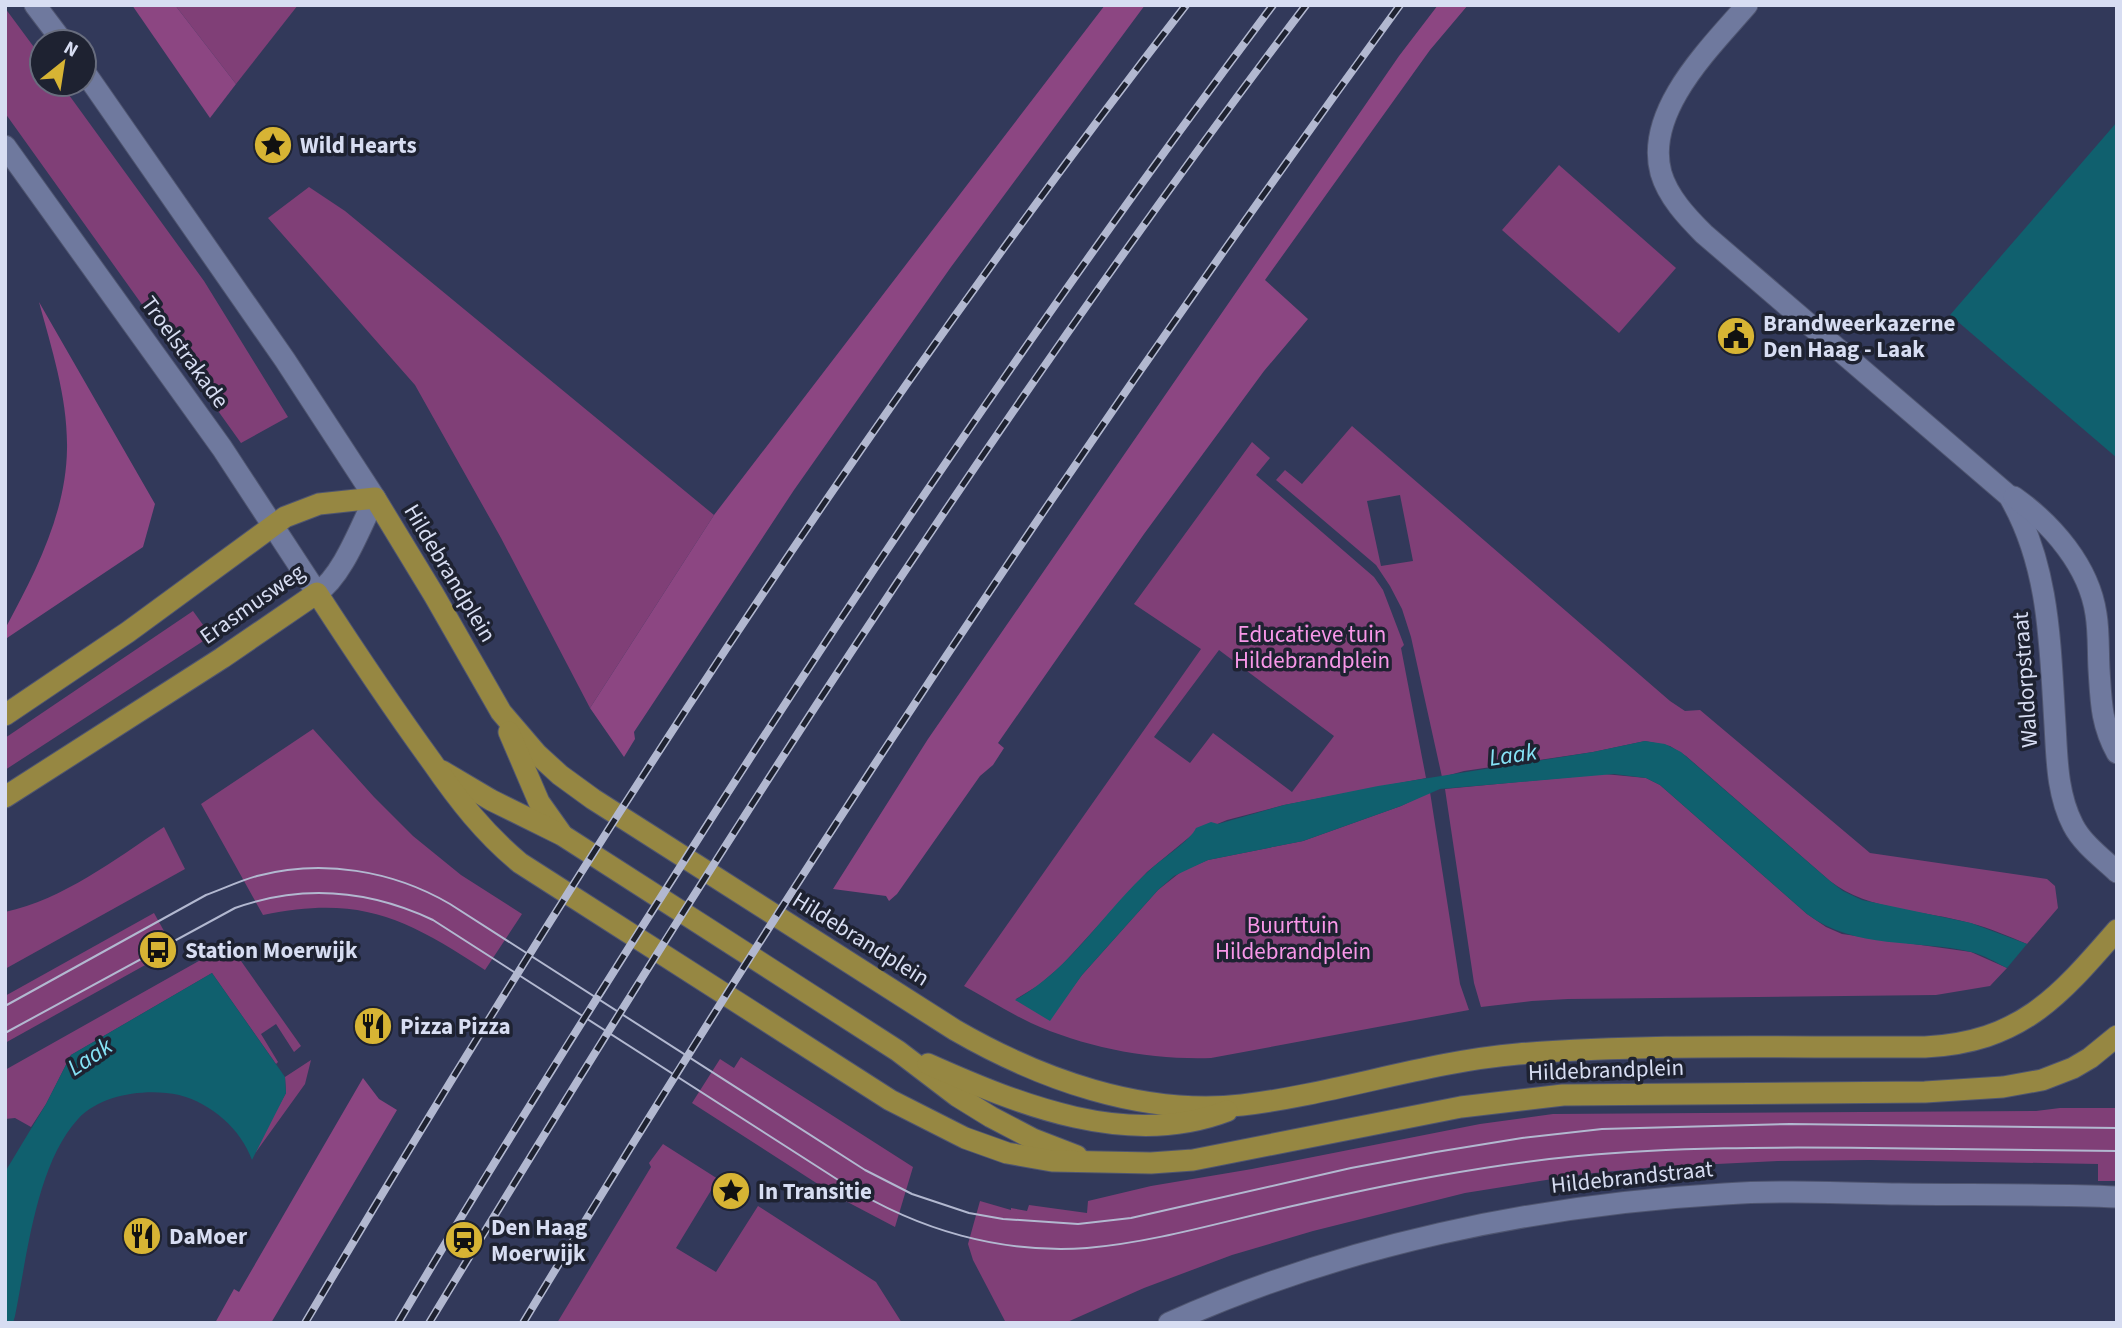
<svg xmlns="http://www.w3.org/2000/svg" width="2122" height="1328" font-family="'Source Sans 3',sans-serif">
<rect width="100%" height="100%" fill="#32395a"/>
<g fill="#803f77" fill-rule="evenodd">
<path d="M175,5H298L236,84Z"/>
<path d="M5,8L42,58V84H61L204,281L288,417L241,443L5,113Z"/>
<path d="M1559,165L1676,268L1619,333L1502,230Z"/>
<path d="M309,187L345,211L714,515L590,708L501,538L415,385L268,218Z"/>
<path d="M1352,426L1670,701L1685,711L1700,710L1870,853L2047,879L2055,886L2058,908L2027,944C2008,936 1990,928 1970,923C1924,910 1869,911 1830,881L1686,756L1670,746L1645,741L1593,752L1464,771L1442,777L1411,637L1402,609L1390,586L1376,565L1276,480L1285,470L1302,484ZM1400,495L1413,561L1381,566L1367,501Z"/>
<path d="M1252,442L1270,458L1256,475L1374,577L1383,590L1404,645L1401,648L1426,778L1284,805L1227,820L1193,834L1147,872L1062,965L1039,985L1016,999L1060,1004L1082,975L1158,890L1182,871L1208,860L1303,841L1401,806L1430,792L1460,984L1469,1010L1211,1058C1151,1060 1086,1048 1031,1023C1008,1012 986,998 964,986L1201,649L1134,604ZM1219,650L1334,736L1292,792L1213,733L1190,763L1154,737Z"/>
<path d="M193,611L211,636L5,770V738Z"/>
<path d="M313,729L374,797L413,836L461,875L522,914L485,970C405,918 361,895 263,915L201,804Z"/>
<path d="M1604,774L1646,778L1660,785L1807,914L1826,927L1842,934L1971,952L2007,968L1990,986L1936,995L1568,999L1532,1001L1481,1007L1474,983L1445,789Z"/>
<path d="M164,827L185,869L5,969V912C64,899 114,860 164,827Z"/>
<path d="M154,913L174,949L5,1043V996Z"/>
<path d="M229,944L301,1046L294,1052L276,1024L261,1034L278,1062L276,1064L212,973L71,1055L46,1104L31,1127L15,1118L5,1119V1070Z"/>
<path d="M741,1057L913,1167L895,1227L838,1197L692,1103L720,1059L734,1068Z"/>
<path d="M311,1060L305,1084L256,1152L254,1151L286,1093L285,1077Z"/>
<path d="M2060,1108H2117V1181H2098V1164L1870,1160L1778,1161L1656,1167L1584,1174L1465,1193L1313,1231L1232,1255L1144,1288L1065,1323H1006L973,1260L968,1244L980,1201L1011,1210V1208L1027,1211L1029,1205L1087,1213L1088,1201L1151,1186L1252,1169L1480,1124L1553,1114L2036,1111Z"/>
<path d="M663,1144L718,1179L676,1248L716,1272L758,1206L876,1282L902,1323H557L651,1167L649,1163Z"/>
</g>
<g fill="#8c4682">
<path d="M132,5H175L236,84L210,118Z"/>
<path d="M1105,5H1145L951,267L794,490L634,732L635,739L624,757L590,708L714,515Z"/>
<path d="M1438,5H1468L1430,50L1265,280L1308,319L1264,371L1144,534L998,743L1004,748L993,765L980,776L897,894L889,901L886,896L833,889L928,739L1399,56Z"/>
<path d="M39,302L155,504L143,547L7,638L5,629C35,573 66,514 67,449C68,399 52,350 39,302Z"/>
<path d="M363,1078L379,1099L397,1110L271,1323H215L234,1289L239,1292Z"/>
</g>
<g fill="#10606e">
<path d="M2117,122V458L1950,315Z"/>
<path d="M1645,741L1665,744L1681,752L1830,881L1843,891L1862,900L1971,923L2027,944L2007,968C1995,962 1984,955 1971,952C1917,939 1855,950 1807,914L1660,785L1646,778L1614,774L1440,789L1401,806L1303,841L1208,860L1174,876L1158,890L1082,975L1050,1021L1015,1000C1072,969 1104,910 1152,868C1163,858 1191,840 1196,828L1211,822L1218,824L1284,805L1378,786L1593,752Z"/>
<path d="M212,973L285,1077L286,1093L252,1160C241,1129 211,1103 179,1095C147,1088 101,1094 78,1119C36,1165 27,1257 15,1316L13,1323H5V1172L46,1104L71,1055Z"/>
</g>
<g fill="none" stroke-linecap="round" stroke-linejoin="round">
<g stroke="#4f5570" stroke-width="23">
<g id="minor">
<path d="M35,5L63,42"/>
<path d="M1747,5C1711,47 1644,111 1661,173C1668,197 1687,217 1704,234L2009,496C2050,566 2050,646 2055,725C2057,759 2057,794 2073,825C2082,843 2102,858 2117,872"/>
<path d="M5,146L222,448L317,593C343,576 361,525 375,498L285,360L84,71"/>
<path d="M2014,497C2052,524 2089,566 2096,614C2099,632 2098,651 2099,669C2101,701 2101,724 2117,753"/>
<path d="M1169,1323C1343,1245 1535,1205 1724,1194C1782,1190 1841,1193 1899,1194C1972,1195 2044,1194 2117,1197"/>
</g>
</g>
<g stroke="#4f5570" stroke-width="23">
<g id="major">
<path d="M5,715L128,632L285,517L319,504L375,498L434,595L501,712L537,754L560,775L593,799L955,1030C1040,1079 1142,1116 1242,1105C1335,1094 1425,1062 1518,1054C1653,1043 1790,1048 1925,1047C2020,1042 2058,998 2117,930"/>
<path d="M509,732L539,802L561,833"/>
<path d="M442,771L491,800L562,835L898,1051L957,1096L991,1117L1033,1139L1077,1156"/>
<path d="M5,797L222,658L317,593C354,650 392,707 432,762C459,801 484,833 520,863L890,1100L965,1138L1007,1153L1052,1161L1151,1163L1193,1160L1461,1107L1563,1095L1925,1092L2003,1087L2042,1080L2073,1068L2090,1058L2117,1036"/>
<path d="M928,1064C1020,1105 1128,1149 1227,1111"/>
</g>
</g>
<use href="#minor" stroke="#6f799e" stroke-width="21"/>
<use href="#major" stroke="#968742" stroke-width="21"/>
<g stroke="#b2b8d0" stroke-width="2">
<path d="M5,1006L206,895C223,889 239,881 257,876C322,859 392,870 450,904L865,1170L912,1194L969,1213L1003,1219L1078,1224L1131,1218L1351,1168L1436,1152L1522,1138L1602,1129L1790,1124L2117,1128"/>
<path d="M5,1033L235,908C302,884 369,890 433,920L846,1185C918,1230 1001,1254 1087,1248C1157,1242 1228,1220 1297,1205C1389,1184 1483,1165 1578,1156C1675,1147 1773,1147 1870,1148C1952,1149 2034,1150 2117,1151"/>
</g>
<g stroke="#b2b8d0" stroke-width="8">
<g id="rail">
<path d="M305,1323C575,868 862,423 1186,5"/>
<path d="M398,1323C495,1158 597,997 700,836C881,552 1071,274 1273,5"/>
<path d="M429,1323C703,872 987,426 1306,5"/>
<path d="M523,1323C796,871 1089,432 1400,5"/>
</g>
</g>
<use href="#rail" stroke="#1e2231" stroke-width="5" stroke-dasharray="16" stroke-linecap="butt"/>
</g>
<defs>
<g id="sight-disc" transform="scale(2.0125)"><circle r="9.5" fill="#d7b434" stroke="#1e2231"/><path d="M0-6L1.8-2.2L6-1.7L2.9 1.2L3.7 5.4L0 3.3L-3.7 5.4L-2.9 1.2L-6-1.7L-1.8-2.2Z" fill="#111"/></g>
<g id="civic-disc" transform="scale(2.0125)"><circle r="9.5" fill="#d7b434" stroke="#1e2231"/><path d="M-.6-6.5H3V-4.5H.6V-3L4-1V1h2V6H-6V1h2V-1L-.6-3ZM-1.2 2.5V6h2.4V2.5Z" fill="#111"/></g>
<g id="bus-disc" transform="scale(2.0125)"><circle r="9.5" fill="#d7b434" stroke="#1e2231"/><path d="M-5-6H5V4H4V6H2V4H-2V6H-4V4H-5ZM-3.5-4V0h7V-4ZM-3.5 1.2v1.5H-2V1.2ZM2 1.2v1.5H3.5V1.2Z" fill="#111"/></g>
<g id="restaurant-disc" transform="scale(2.0125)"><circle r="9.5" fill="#d7b434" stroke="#1e2231"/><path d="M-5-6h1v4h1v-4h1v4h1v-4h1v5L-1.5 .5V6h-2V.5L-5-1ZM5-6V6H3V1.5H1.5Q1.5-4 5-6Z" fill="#111"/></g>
<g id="station-disc" transform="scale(2.0125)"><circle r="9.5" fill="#d7b434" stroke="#1e2231"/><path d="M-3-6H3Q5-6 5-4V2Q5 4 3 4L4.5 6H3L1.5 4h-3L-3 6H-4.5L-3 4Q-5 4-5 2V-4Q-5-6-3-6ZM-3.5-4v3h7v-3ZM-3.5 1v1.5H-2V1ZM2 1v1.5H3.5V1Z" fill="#111"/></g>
</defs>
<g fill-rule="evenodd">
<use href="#sight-disc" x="273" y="145"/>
<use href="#civic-disc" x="1736" y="336"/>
<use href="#bus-disc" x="158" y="950"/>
<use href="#restaurant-disc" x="373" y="1026"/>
<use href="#sight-disc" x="731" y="1191"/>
<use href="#restaurant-disc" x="142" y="1236"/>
<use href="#station-disc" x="464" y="1240"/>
</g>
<g text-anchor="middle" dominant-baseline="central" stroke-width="7" stroke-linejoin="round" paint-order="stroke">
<g font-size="23" font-weight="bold" fill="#d7ddf2" stroke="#1e2231" text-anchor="start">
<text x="300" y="145">Wild Hearts</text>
<text x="1763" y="323">Brandweerkazerne<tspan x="1763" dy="26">Den Haag - Laak</tspan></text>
<text x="185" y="950">Station Moerwijk</text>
<text x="400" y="1026">Pizza Pizza</text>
<text x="758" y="1191">In Transitie</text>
<text x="491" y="1227">Den Haag<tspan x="491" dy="26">Moerwijk</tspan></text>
<text x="169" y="1236">DaMoer</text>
</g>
<g font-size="23" fill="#d7ddf2" stroke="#1e2231">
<text transform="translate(185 352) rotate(54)">Troelstrakade</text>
<text transform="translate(450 573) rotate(59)">Hildebrandplein</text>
<text transform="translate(252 604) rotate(-35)">Erasmusweg</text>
<text transform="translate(2025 680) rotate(-94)">Waldorpstraat</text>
<text transform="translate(861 939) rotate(32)">Hildebrandplein</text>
<text transform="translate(1606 1070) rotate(-2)">Hildebrandplein</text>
<text transform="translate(1632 1177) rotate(-6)">Hildebrandstraat</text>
</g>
<g font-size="23" fill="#f897e8" stroke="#1e2231">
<text x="1312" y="634">Educatieve tuin<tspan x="1312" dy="26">Hildebrandplein</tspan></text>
<text x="1293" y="925">Buurttuin<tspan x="1293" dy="26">Hildebrandplein</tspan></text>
</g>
<g font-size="24" font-style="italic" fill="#86e3f6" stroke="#1e2231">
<text transform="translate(1513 755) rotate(-8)">Laak</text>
<text transform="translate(90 1057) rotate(-34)">Laak</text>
</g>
</g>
<rect width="2122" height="1328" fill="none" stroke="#d7ddf2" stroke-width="14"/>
<g transform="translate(63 63) rotate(30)"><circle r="33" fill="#1e2231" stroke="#686d7e" stroke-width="2"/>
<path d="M0-5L12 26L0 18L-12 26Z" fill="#d7b434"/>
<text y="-10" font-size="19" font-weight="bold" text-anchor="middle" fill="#d7ddf2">N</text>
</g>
</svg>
